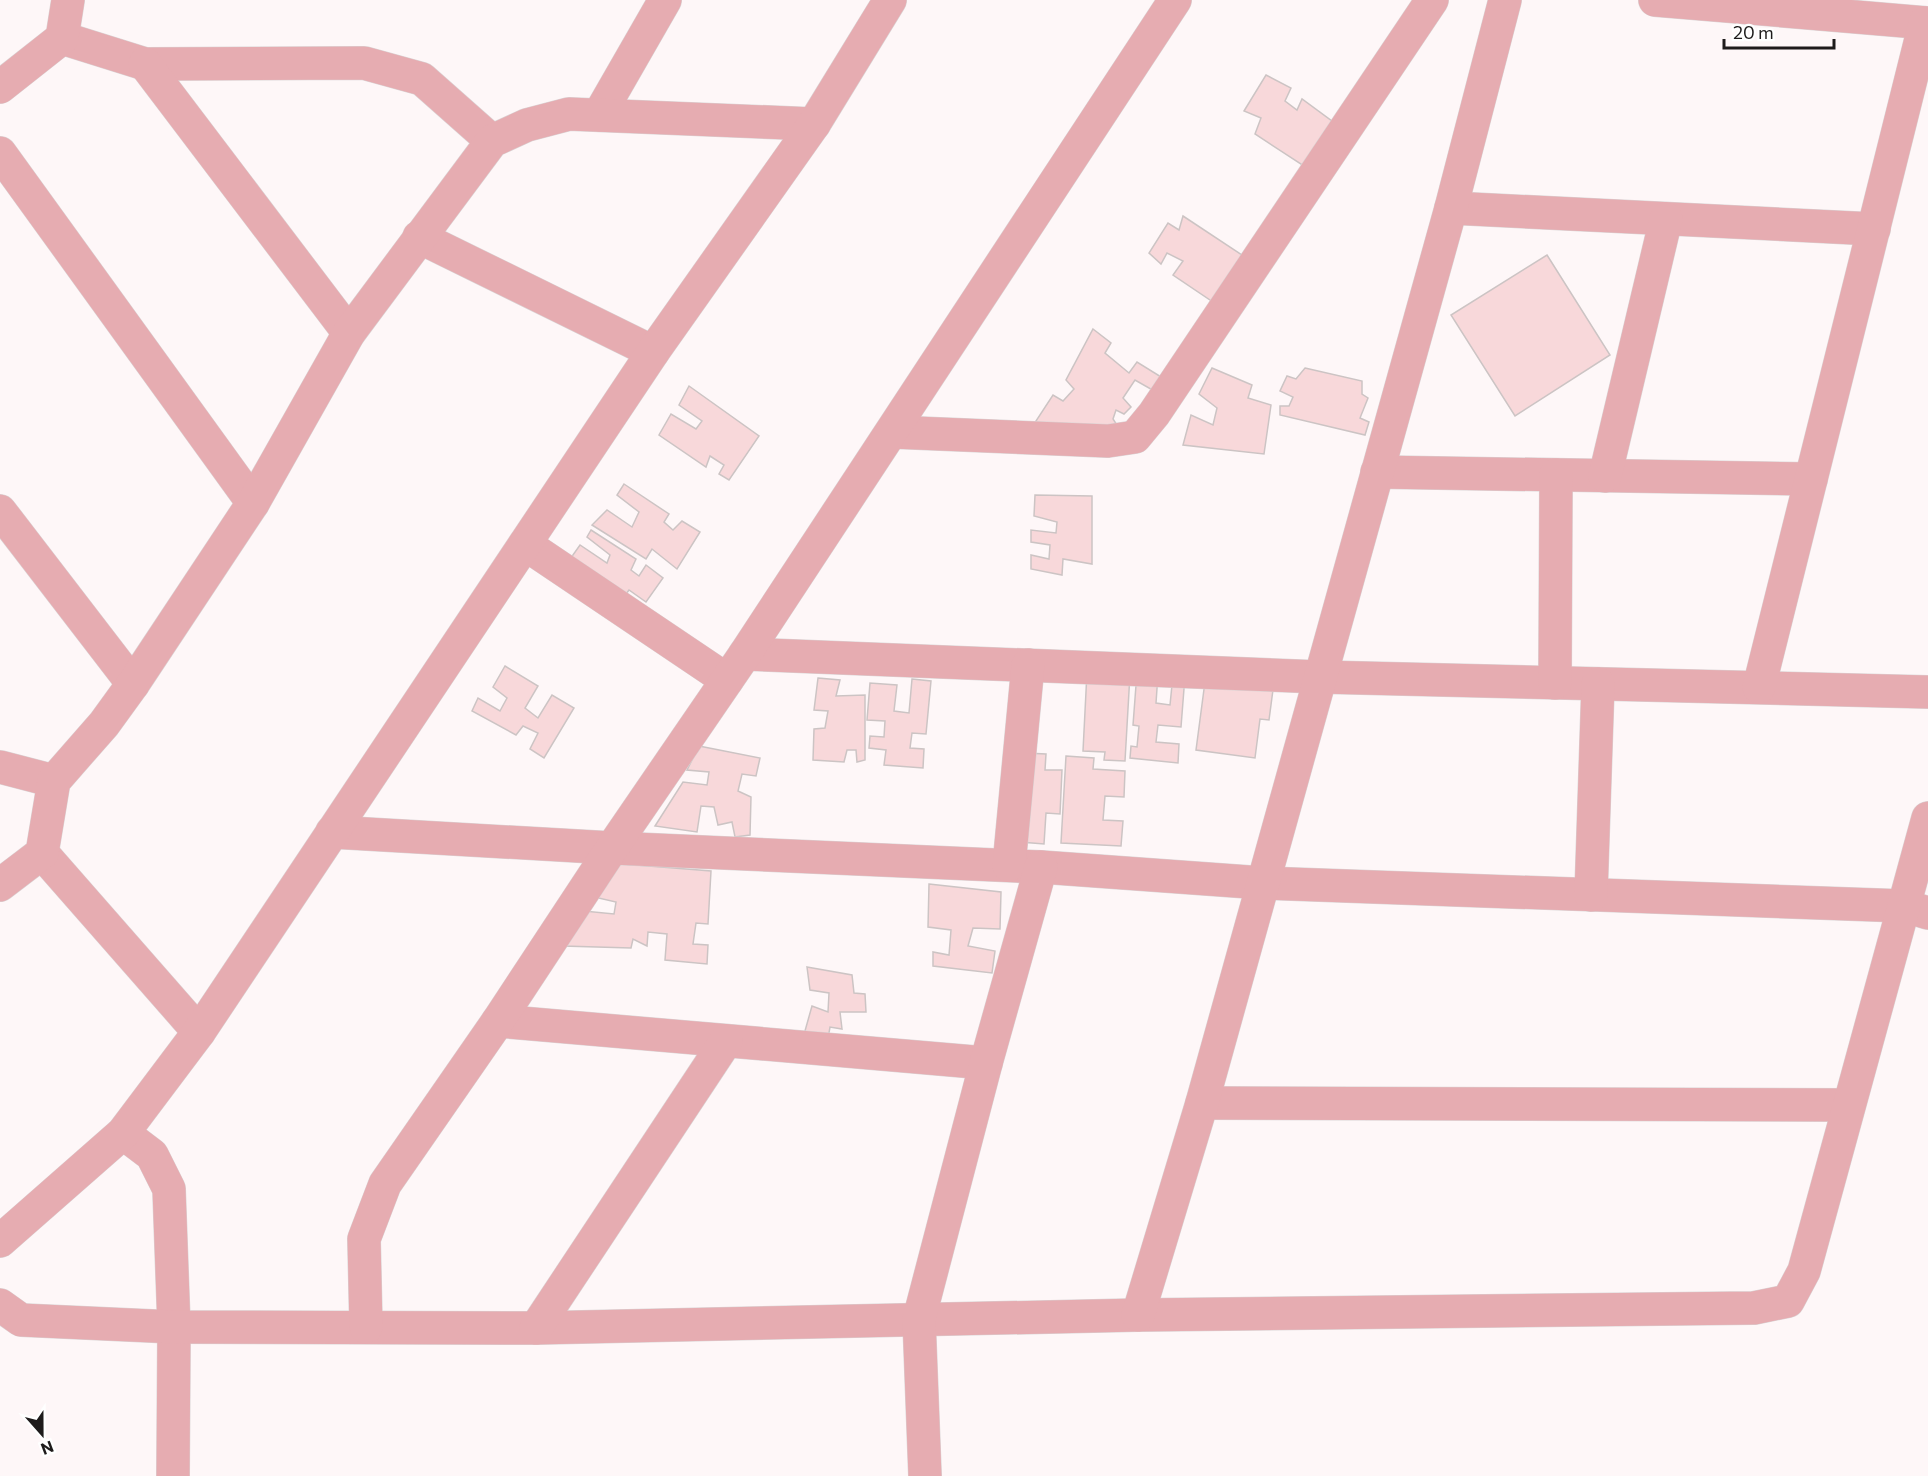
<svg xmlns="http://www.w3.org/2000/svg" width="1928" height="1476" font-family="Commissioner,sans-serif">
<rect width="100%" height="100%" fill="#fef7f8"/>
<g fill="#f8d8da" stroke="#ccc4c4" stroke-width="1.5">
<path d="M1266,75L1291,88L1285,101L1297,110L1302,99L1340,127L1310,170L1255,134L1261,118L1244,111Z"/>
<path d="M1183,216L1245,257L1213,302L1173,275L1183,261L1167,253L1161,264L1149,253L1168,223L1179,230Z"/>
<path d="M1547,255L1610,355L1515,416L1451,315Z"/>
<path d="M1093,329L1111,343L1105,353L1129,373L1137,362L1166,380L1156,392L1135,380L1123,398L1131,407L1124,414L1116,410L1113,419L1122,433L1032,427L1053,395L1063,401L1074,389L1066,380Z"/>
<path d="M1212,368L1252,385L1248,398L1271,405L1264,454L1183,445L1191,415L1213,425L1217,408L1199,394Z"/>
<path d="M1305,368L1362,381V394L1368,398L1360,418L1369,422L1365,435L1280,415V406H1289L1293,397L1280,391L1287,376L1296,379Z"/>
<path d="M689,386L759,436L729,480L719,474L724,465L710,456L706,467L659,435L671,414L696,429L702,421L679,405Z"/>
<path d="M624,484L669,514L664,522L673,530L682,521L700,532L677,569L652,549L646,559L592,525L607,510L632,527L639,512L617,495Z"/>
<path d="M1035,495L1092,496V564L1063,559L1062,575L1031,569V555L1049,559L1050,545L1031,542V530L1056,533L1057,522L1034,516Z"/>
<path d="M591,530L636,559L631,570L639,576L646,565L663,578L646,602L629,590L617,606L563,569L580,545L607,563L610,555L587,537Z"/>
<path d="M505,666L538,686L525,708L538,718L552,695L574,708L544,758L530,749L538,733L523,726L516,735L472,711L478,698L500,711L507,698L493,687Z"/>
<path d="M1087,672L1130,674L1125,761L1104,760L1105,752L1083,751Z"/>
<path d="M1137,672L1158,674L1156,703L1170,705L1173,675L1185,676L1181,727L1158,725L1156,742L1179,744L1178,763L1130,758L1131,746L1137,747L1139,726L1133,725Z"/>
<path d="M1206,674L1274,682L1269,720L1260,719L1255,758L1196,750Z"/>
<path d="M818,678L840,680L836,696L865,695V760L857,762L856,750H847L844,762L813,760L814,729L825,728L828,711L814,710Z"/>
<path d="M912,679L931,681L926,734L912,733L910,748L924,749L923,768L884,765L886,750L869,748L870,736L884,737L885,721L867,720L870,683L897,685L894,711L909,713Z"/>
<path d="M699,746L760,758L756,776L742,774L738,791L751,797L750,835L735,837L732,822L718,825L714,807L701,806L697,832L655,826L683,782L707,785L709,772L687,770Z"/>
<path d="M1025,753L1046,754L1045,770H1062L1060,814L1046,813L1044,844L1020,842Z"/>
<path d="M1066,756L1094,758L1093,769L1125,771L1124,797L1105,796L1103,820L1123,821L1121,846L1061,843Z"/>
<path d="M611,863L711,871L708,924L696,923L693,944L708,945L707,964L665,960L667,934L648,932L647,946L633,939L631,948L563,946L584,911L614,914L616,902L590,896Z"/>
<path d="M929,884L1001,892L1000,929L973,928L968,946L995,951L992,973L933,966V952L949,955L951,930L928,927Z"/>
<path d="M807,967L852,975L854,993L865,994L866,1012H840L842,1029L830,1027L827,1044L803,1038L812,1006L828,1012L829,993L810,990Z"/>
</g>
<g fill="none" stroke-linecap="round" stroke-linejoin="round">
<g stroke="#dad4d5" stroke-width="34">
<g id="minor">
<path d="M1655,0L1928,23"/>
<path d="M62,38L145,64L364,63L422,79L492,141"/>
<path d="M145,64L349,333"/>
<path d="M0,87L62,38L68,0"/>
<path d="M599,115L665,0"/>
<path d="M0,153L253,503"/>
<path d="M1451,208L1874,229"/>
<path d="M419,237L653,352"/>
<path d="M892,432L1108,441L1135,437L1154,414L1432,0"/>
<path d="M1377,472L1811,479"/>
<path d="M1605,476L1666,219"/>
<path d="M0,511L133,684"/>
<path d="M525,544L727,680"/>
<path d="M745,654L1320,677L1928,692"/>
<path d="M1555,683L1556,475"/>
<path d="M1759,687L1925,23"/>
<path d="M0,767L54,781"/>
<path d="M332,832L612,848L1041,867L1263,883L1905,906L1928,913"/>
<path d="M42,853L199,1032"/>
<path d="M1009,865L1028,665"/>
<path d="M0,885L42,853L54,781L104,724L133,684L253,503L349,333L492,141L527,125L569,114L814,124"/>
<path d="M1591,895L1598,684"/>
<path d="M498,1021L986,1063"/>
<path d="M1202,1103L1849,1105"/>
<path d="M123,1133L152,1155L169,1189L174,1327L173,1476"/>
<path d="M0,1241L123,1133L199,1032L653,352L814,124L890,0"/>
<path d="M0,1305L21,1320L174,1327L536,1328L1138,1315L1754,1308L1788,1301L1804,1271L1928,818"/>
<path d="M1138,1315L1202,1103L1451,208L1505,0"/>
<path d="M366,1327L364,1239L385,1184L498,1021L612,848L745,654L1175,0"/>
<path d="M536,1328L726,1041"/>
<path d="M925,1476L919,1319L986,1063L1041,867"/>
</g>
</g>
<use href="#minor" stroke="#e6acb1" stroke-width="33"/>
</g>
<g transform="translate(42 1434) rotate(159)" stroke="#ffffff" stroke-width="4.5" paint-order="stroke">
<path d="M0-4.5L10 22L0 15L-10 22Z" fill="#1e1b1b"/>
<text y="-9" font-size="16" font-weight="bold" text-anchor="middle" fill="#1e1b1b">N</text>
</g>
<path d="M1724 39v9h110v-9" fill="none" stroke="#1e1b1b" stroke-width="3"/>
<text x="1733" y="39" font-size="18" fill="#1e1b1b" stroke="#ffffff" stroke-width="4.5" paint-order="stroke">20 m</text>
</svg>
